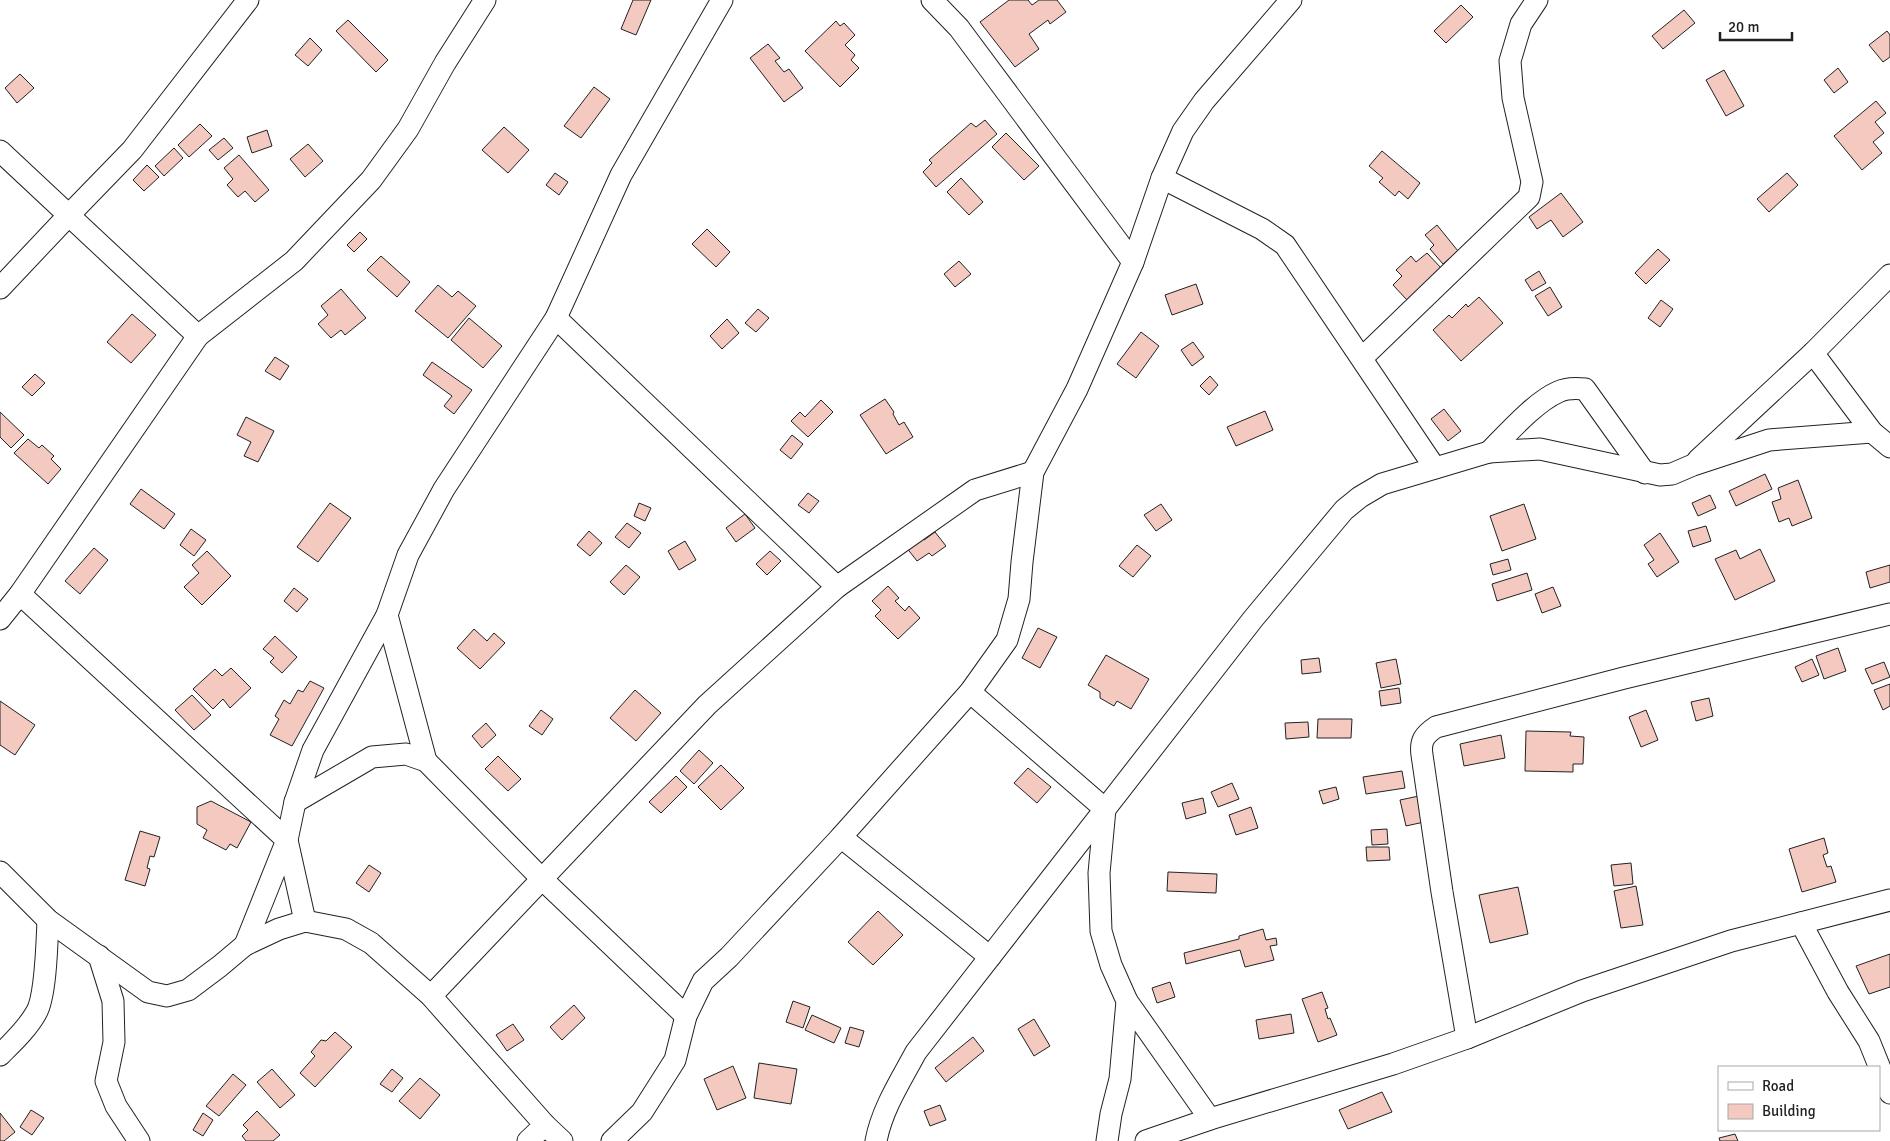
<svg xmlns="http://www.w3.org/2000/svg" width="1890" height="1141" font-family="Signika,sans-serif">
<rect width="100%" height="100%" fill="#fff"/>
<g fill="#f3c9c0" stroke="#222">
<path d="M633,0H651L636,35L621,29Z"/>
<path d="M1009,0H1028L1032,5L1039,0H1057L1066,12L1050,24L1048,20L1029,34L1039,49L1015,67L980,22Z"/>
<path d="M1461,5L1473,17L1446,43L1434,31Z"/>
<path d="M1684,10L1695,23L1663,49L1652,36Z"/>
<path d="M348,20L388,60L376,72L336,31Z"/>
<path d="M836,21L840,26L844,23L855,35L845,45L855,55L851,60L859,68L840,87L805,51Z"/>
<path d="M1887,31L1890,35V57L1883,62L1869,45Z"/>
<path d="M310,38L322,50L308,66L295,55Z"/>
<path d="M768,44L780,58L775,61L784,72L789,69L803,88L784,102L750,58Z"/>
<path d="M1838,68L1848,82L1834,93L1824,80Z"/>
<path d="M1724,70L1744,106L1726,116L1706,80Z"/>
<path d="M20,74L34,88L17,103L5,88Z"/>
<path d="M594,87L610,99L581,138L564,126Z"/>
<path d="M1876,101L1886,113L1875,122L1884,133L1873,142L1882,153L1862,170L1834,136Z"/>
<path d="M985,120L997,134L936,187L923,172L932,163L929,160L971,123L976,127Z"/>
<path d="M200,124L212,136L189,157L178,145Z"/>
<path d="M504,127L529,150L508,173L482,150Z"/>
<path d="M267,130L272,146L252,153L247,137Z"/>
<path d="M1006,133L1039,166L1024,180L992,147Z"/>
<path d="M224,138L233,148L218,160L209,150Z"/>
<path d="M308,144L323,161L305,177L290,159Z"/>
<path d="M174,148L183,158L164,176L155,166Z"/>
<path d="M1382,151L1420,183L1408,199L1399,191L1395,196L1379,182L1383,178L1369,166Z"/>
<path d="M239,155L269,190L255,202L245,191L238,197L227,185L233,179L224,168Z"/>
<path d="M147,165L159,177L144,191L133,180Z"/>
<path d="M555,173L568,182L559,195L546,185Z"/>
<path d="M1787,173L1798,185L1769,212L1757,199Z"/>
<path d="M961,178L983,202L969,215L947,192Z"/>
<path d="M1561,193L1583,222L1563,237L1551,220L1537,229L1529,217Z"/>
<path d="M1437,225L1458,251L1443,264L1430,249L1434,245L1425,235Z"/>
<path d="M707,229L730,252L716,267L692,244Z"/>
<path d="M360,232L367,239L354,252L347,245Z"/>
<path d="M1658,249L1670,260L1646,284L1635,273Z"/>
<path d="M1427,253L1442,269L1407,300L1393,285L1402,276L1396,270L1411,256L1416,262Z"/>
<path d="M381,256L410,282L397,297L367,270Z"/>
<path d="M959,261L971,274L955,287L944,274Z"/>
<path d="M1539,271L1546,283L1532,291L1525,280Z"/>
<path d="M1196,284L1203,304L1172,315L1165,295Z"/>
<path d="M438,285L452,297L458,291L476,306L448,338L415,311Z"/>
<path d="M1550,287L1562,307L1548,316L1535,296Z"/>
<path d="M341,289L366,318L345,335L341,330L331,338L318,324L328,315L321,306Z"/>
<path d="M1479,297L1503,323L1461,361L1433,330L1449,315L1452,318L1466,304L1468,307Z"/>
<path d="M1661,300L1673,309L1660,327L1648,318Z"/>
<path d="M758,309L769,318L756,332L745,323Z"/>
<path d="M132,314L156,335L131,363L107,342Z"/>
<path d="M469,318L502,346L483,368L451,340Z"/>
<path d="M727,319L739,333L722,349L710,336Z"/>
<path d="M1141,332L1159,346L1136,378L1117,364Z"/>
<path d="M1193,342L1204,357L1192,366L1181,350Z"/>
<path d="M275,357L289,366L280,380L265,371Z"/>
<path d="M432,362L472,390L454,414L444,406L452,396L423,375Z"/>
<path d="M35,374L45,383L32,396L22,387Z"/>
<path d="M1210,376L1218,385L1209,395L1200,386Z"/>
<path d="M885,399L894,412L893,414L899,425L904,422L913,437L886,454L860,415Z"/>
<path d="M821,400L833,412L808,437L791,421L800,412L805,417Z"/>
<path d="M1444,409L1461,431L1448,441L1431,419Z"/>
<path d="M1265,411L1273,430L1236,446L1227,427Z"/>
<path d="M0,412L24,435L11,448L0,437Z"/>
<path d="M246,417L274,431L258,462L244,456L251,442L237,435Z"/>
<path d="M792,435L803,444L791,459L780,450Z"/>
<path d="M28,439L39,448L42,445L54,456L51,459L61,469L48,484L14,453Z"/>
<path d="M1765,474L1772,489L1736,506L1729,491Z"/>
<path d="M1798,480L1812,518L1792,526L1789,518L1779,522L1772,502L1781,499L1778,488Z"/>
<path d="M141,489L175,514L164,529L130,504Z"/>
<path d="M808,493L819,501L809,513L798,505Z"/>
<path d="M1710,495L1716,508L1698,516L1692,503Z"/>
<path d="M330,503L351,518L318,562L297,547Z"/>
<path d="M639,503L651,508L645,521L634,516Z"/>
<path d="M1161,504L1172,520L1156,531L1144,515Z"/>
<path d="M1524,504L1536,539L1502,551L1490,516Z"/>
<path d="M745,514L755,528L736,542L726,528Z"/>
<path d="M627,523L641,533L629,548L615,537Z"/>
<path d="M1706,526L1711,541L1693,547L1688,531Z"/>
<path d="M191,529L206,540L194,556L180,545Z"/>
<path d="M589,531L602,543L590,556L577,545Z"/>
<path d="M935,532L946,546L932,556L929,553L917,561L906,547L920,536L924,540Z"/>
<path d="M1660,533L1679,562L1657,577L1648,564L1654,560L1644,545Z"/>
<path d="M685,541L696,560L679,570L668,551Z"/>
<path d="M1137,545L1151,556L1133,577L1119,566Z"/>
<path d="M94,548L108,560L80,594L65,581Z"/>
<path d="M1760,549L1775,581L1735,600L1715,559L1736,550L1740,559Z"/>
<path d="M207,551L231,576L202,605L184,587L199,573L192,565Z"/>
<path d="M770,551L781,561L767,575L756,564Z"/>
<path d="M1508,559L1511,570L1493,575L1490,564Z"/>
<path d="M626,565L640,577L624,595L610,582Z"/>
<path d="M1890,565V582L1870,588L1866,572Z"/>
<path d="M1527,573L1532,590L1497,601L1492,584Z"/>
<path d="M888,586L899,598L895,601L905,611L909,606L920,618L898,639L875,616L881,610L872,601Z"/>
<path d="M1553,587L1561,606L1542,613L1535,594Z"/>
<path d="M294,588L308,599L297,612L284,601Z"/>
<path d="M1038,628L1057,637L1040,668L1022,658Z"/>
<path d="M474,629L487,641L494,633L505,643L480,669L457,648Z"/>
<path d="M275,636L297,657L282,673L270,662L274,658L263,649Z"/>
<path d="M1838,648L1846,671L1824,679L1816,656Z"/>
<path d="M1106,655L1149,679L1131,709L1117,701L1114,706L1100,698V692L1088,685Z"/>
<path d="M1319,658L1321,672L1302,674L1301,660Z"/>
<path d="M1396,659L1401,684L1381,688L1376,663Z"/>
<path d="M1812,659L1819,675L1802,682L1795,667Z"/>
<path d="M1884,662L1890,677L1872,684L1865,669Z"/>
<path d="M231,668L251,688L230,708L223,699L213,709L193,689L215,669L222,676Z"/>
<path d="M310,681L324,688L292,746L270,735L279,719L275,716L284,700L290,704L298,690L303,692Z"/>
<path d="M1890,684V706L1883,710L1874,690Z"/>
<path d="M1399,688L1401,703L1381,706L1379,691Z"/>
<path d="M635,690L661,713L636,741L610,718Z"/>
<path d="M192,695L211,715L194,730L175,710Z"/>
<path d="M1709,698L1713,716L1696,721L1691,702Z"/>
<path d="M0,701L35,725L15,755L0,745Z"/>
<path d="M541,710L553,719L542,735L529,726Z"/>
<path d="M1646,710L1658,740L1641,747L1629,717Z"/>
<path d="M1318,719H1352L1351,738H1317Z"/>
<path d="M1308,722L1309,737L1286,739L1285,723Z"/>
<path d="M486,723L496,735L482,748L472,736Z"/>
<path d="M1526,731L1571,732L1570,736L1584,737L1583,764H1573V772L1525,771Z"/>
<path d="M1501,735L1505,758L1464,766L1460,744Z"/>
<path d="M699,750L713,763L694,784L680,771Z"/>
<path d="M498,756L521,779L508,791L485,769Z"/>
<path d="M721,765L744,788L721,810L698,787Z"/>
<path d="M1028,768L1051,787L1037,803L1014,783Z"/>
<path d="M1402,771L1405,788L1366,794L1363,777Z"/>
<path d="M676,776L687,787L661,813L649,802Z"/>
<path d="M1232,783L1239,799L1218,807L1211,792Z"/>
<path d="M1336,787L1339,799L1323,804L1319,791Z"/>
<path d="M1419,796L1424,822L1406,826L1400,800Z"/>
<path d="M1203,798L1206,813L1186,819L1182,803Z"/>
<path d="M211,801L251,822L237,848L230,844L226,850L203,838L207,830L197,824V807Z"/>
<path d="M1251,807L1258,828L1236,835L1229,815Z"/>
<path d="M1387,829L1388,844L1372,845L1371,830Z"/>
<path d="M140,831L160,837L154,857L150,856L147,868L150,869L145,886L125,880Z"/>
<path d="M1824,838L1828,853L1823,855L1827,867L1831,866L1836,882L1802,892L1789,849Z"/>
<path d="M1366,847H1389L1390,860L1367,861Z"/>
<path d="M1631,863L1633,884L1614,886L1611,865Z"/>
<path d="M369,865L381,873L369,892L356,883Z"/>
<path d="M1168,872L1217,874L1216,893L1167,891Z"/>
<path d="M1636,886L1643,925L1621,928L1614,891Z"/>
<path d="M1518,887L1528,934L1490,943L1479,895Z"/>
<path d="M878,911L903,935L873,965L848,942Z"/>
<path d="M1263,929L1266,940L1276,938L1277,945L1270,946L1274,960L1245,967L1240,950L1186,964L1184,953L1239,939V936Z"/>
<path d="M1890,954V987L1869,994L1856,966Z"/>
<path d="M1170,982L1175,997L1157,1003L1152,988Z"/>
<path d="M1322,992L1328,1008L1325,1009L1328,1019L1330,1018L1337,1035L1318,1042L1302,999Z"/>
<path d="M793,1001L810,1007L803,1028L786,1022Z"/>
<path d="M574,1005L585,1018L562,1040L550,1027Z"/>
<path d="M1291,1014L1294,1033L1259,1039L1256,1020Z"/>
<path d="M812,1015L841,1028L834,1043L805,1030Z"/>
<path d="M1034,1019L1050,1046L1034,1056L1018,1029Z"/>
<path d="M513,1024L524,1040L507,1051L496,1035Z"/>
<path d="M850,1027L864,1031L859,1047L845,1043Z"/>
<path d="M335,1032L352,1047L315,1087L300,1073L315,1056L311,1052L321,1040L326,1041Z"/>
<path d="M973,1037L984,1051L946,1082L935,1068Z"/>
<path d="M759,1063L797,1069L791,1104L754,1098Z"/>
<path d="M733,1066L746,1098L717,1110L704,1079Z"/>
<path d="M272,1069L295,1095L280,1108L257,1082Z"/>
<path d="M392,1069L403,1078L392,1092L380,1084Z"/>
<path d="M233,1074L246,1085L219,1116L206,1106Z"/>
<path d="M420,1078L440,1095L420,1119L399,1101Z"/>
<path d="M1382,1092L1392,1112L1348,1129L1339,1110Z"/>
<path d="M940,1105L946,1120L930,1126L924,1111Z"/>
<path d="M31,1110L44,1118L32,1135L20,1127Z"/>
<path d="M257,1111L280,1135L273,1141H246L242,1136L248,1130L243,1125Z"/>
<path d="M0,1113L15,1132L4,1141H0Z"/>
<path d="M203,1113L213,1120L203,1136L193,1130Z"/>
<path d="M1735,1134L1738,1141H1720L1719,1138Z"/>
</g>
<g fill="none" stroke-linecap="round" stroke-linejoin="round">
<g stroke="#222" stroke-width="23">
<g id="street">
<path d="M932,0L959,28L1133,262"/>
<path d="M0,151L198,336"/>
<path d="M1162,178L1262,229L1285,245L1435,468"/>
<path d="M0,288L68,216L132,150L248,0"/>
<path d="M556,318L837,587"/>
<path d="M1813,353L1872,432L1890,447"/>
<path d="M1362,358L1529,197L1532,182L1513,98L1510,61L1521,24L1537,0"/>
<path d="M1489,452C1507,434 1535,402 1558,392C1566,388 1576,388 1585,389L1645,473"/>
<path d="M1698,460L1813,353L1890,275"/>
<path d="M20,594L287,840L245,945"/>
<path d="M387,615L426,761"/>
<path d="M0,619L20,594L198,336L294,261L371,180L408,129L445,63L485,0"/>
<path d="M970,692L1105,809"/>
<path d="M295,802L372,757L406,754L426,761L542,879L686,1016"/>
<path d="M1105,809L1099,873L1101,931L1111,965L1127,1001L1120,1079L1111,1114L1107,1141"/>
<path d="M841,837L990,957"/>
<path d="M0,872L48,920L148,992L167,996L188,990L220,966L245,945L279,929L305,921L346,929L371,943L431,996L545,1125L562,1141"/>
<path d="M305,921L287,840L295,802L313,750L387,615L408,555L444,489L556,318L621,175L722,0"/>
<path d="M1801,923L1838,992L1869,1041L1890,1093"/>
<path d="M99,956L113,1001L114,1042L106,1081L116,1106L139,1141"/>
<path d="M431,996L707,705L837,587L975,490L1033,472"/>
<path d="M1127,1001L1210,1119"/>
<path d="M1467,1038L1442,892L1422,755C1420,741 1424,735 1436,727L1624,678L1890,614"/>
<path d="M0,1055C13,1042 27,1029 36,1013C46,997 47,941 48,920"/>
<path d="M528,1141L545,1125"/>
<path d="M612,1141L642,1112L675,1060L686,1016L703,981L729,957L841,837L970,692L1007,640L1019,599L1022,562L1033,472L1077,389L1133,262L1162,178L1183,131L1204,101L1291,0"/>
<path d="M876,1141C882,1109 901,1080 916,1052L1253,619L1344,510L1360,497L1382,484L1489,452L1540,449L1660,475L1672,474L1693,465L1769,440L1872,432"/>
<path d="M1146,1141L1210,1119L1393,1064L1467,1038L1582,991L1731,941L1890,900"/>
</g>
</g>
<use href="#street" stroke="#fff" stroke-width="21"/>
</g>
<rect x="1718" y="1066" width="162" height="65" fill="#ffffff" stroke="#a7a7a7"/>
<rect x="1728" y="1082" width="25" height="8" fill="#ffffff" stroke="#a7a7a7"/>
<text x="1762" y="1091" font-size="15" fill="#222222">Road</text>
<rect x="1728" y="1104" width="25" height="15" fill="#f3c9c0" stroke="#a7a7a7"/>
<text x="1762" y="1116" font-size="15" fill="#222222">Building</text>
<path d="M1720 32v8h72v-8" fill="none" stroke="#222222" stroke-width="2.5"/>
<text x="1728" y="32" font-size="15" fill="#222222" stroke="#ffffff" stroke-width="4" paint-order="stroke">20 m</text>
</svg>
